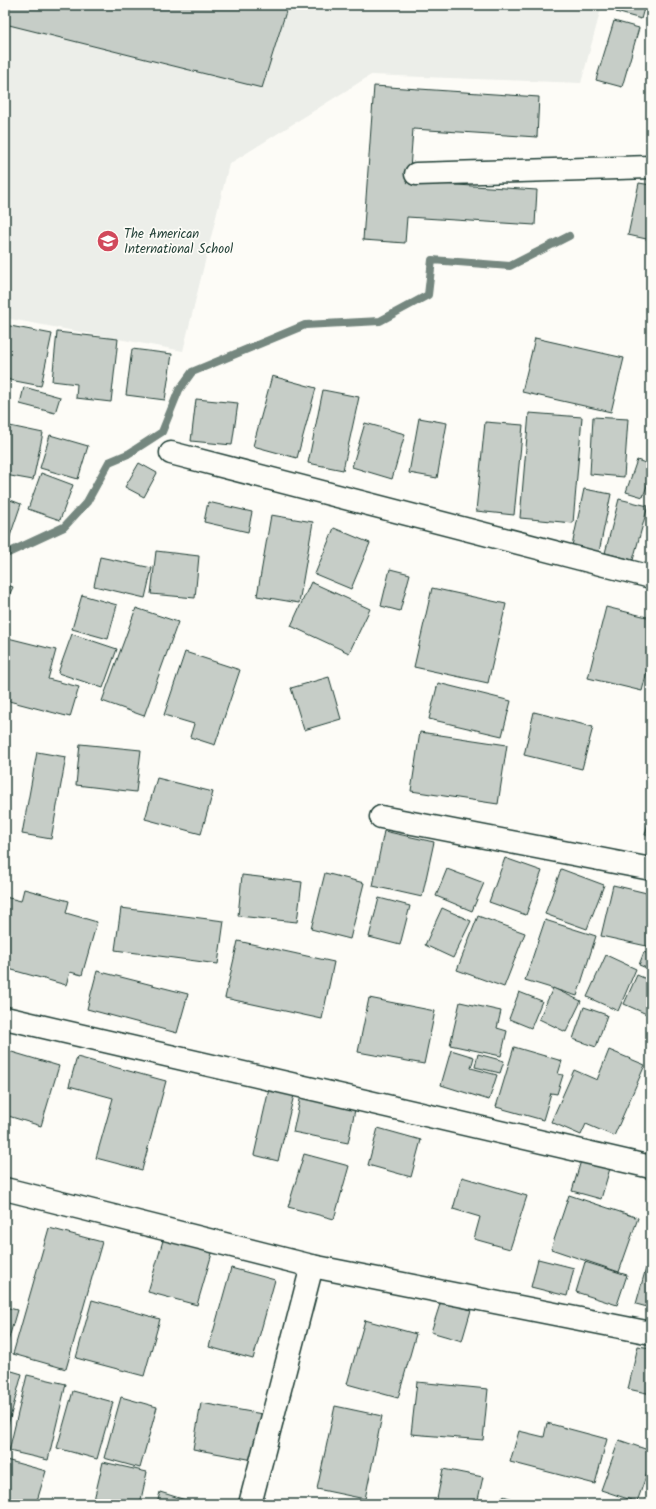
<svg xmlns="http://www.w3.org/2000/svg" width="656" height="1509" font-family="Kalam,sans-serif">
<rect width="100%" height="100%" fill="#fdfcf7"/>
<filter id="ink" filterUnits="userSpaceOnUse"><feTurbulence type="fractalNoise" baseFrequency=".025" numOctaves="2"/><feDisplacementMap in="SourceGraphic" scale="8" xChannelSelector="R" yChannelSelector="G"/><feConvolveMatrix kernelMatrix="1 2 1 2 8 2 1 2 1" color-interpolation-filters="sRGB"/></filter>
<g filter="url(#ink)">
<path fill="#eceee9" d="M5,5H602L581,83L371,75L229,164L183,351L5,318Z"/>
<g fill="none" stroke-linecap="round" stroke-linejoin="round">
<path stroke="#75877f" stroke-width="8" d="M5,552L8,553L64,527L87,502L109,462L128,454L162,432L179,390L192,372L305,325L380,321L428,295L432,260L510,266L569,236"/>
</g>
<g fill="#c6cdc7" stroke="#1f3d34">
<path d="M5,5H288L262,88L5,24Z"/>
<path d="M617,5H645L641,19L616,12Z"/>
<path d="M614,21L639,28L622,87L596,80Z"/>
<path d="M374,86L539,97L537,137L413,129L409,182L537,190L535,225L407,217L405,243L363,240Z"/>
<path d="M639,183L651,185V240L628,235Z"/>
<path d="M5,325L52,334L41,386L5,379Z"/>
<path d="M57,332L118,339L111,402L76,398L77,384L52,381Z"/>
<path d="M535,338L624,358L611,412L522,392Z"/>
<path d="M132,349L172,354L165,400L126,395Z"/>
<path d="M272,376L316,388L297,458L253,446Z"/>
<path d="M24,387L60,397L55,413L20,404Z"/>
<path d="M323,390L359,397L343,470L308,463Z"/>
<path d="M196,399L238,403L232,445L191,441Z"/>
<path d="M529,413L582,417L573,523L520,518Z"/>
<path d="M593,417L628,419L624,477L590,474Z"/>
<path d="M419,418L447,423L437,478L409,473Z"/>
<path d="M485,422L523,425L514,515L476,511Z"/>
<path d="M365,423L405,434L392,479L352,467Z"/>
<path d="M5,425L43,433L33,480L5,475Z"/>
<path d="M50,435L88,446L78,479L40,468Z"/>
<path d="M637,460L651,465V474L643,497L626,492Z"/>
<path d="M139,463L157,473L144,497L125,487Z"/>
<path d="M41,473L73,485L60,520L28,509Z"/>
<path d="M584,489L611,494L599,552L572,546Z"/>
<path d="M5,498L21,504L9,539L5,538Z"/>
<path d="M619,499L648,506L633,560L605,553Z"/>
<path d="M208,502L252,512L248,532L204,522Z"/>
<path d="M271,515L313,522L299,603L257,596Z"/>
<path d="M334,528L370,543L351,589L315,574Z"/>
<path d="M156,551L199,556L195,598L151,594Z"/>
<path d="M100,557L152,568L145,598L94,586Z"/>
<path d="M390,569L410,574L400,611L381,606Z"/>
<path d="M311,582L370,609L349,653L291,626Z"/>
<path d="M5,584L13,587L5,604Z"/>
<path d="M432,588L506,604L488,683L414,667Z"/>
<path d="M82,595L117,605L108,639L72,629Z"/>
<path d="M606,607L651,618V656L642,691L588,678Z"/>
<path d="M136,608L178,622L144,716L102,701Z"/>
<path d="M72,634L117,649L103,688L58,673Z"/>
<path d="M8,638L56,650L48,679L79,687L70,717L5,700V650Z"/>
<path d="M185,652L240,670L215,745L190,737L194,724L164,715Z"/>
<path d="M329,677L341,719L304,730L291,688Z"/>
<path d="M438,683L511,701L502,736L429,719Z"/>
<path d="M534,712L593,727L582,769L524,755Z"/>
<path d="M420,732L507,745L498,804L411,791Z"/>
<path d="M80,744L141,750L136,792L76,785Z"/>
<path d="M37,752L66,757L51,839L22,834Z"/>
<path d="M157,778L213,792L201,834L145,819Z"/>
<path d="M651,811V836L645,835Z"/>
<path d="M384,831L434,842L422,897L373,886Z"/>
<path d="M505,858L542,871L526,915L489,902Z"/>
<path d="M447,869L484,883L472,911L436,896Z"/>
<path d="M561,869L604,885L587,929L545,914Z"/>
<path d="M325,873L364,883L350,939L311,929Z"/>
<path d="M242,875L302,882L297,922L238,916Z"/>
<path d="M613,885L651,894V947L601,936Z"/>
<path d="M24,889L69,901L66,913L97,922L82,975L70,972L66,985L5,968V897L21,901Z"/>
<path d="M379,898L410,906L400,945L369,937Z"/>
<path d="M121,908L224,921L218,964L115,950Z"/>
<path d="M442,908L471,921L453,958L425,945Z"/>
<path d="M478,916L525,933L504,987L457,970Z"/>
<path d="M545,920L596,936L577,996L525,980Z"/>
<path d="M238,941L334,962L322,1019L225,998Z"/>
<path d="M644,952L651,955V978L647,976L649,969L639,965Z"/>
<path d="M606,955L636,969L618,1011L587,997Z"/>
<path d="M97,971L188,994L177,1033L87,1009Z"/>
<path d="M637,975L651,981V1016L624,1004Z"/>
<path d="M553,988L581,1001L566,1032L539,1019Z"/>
<path d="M519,992L542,1001L531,1028L509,1019Z"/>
<path d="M369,998L435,1011L424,1064L358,1052Z"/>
<path d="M460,1002L501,1011L497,1028L507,1031L501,1056L450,1045Z"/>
<path d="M584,1007L607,1015L596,1047L573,1039Z"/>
<path d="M514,1047L562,1061L558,1074L563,1075L557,1094L551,1093L543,1120L496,1107Z"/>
<path d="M5,1050L59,1066L41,1126L5,1115Z"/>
<path d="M451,1050L474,1057L471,1068L497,1075L489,1100L441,1085Z"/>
<path d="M609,1050L645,1065L614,1136L586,1124L581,1135L551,1122L574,1070L597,1080Z"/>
<path d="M478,1054L504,1061L500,1073L475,1067Z"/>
<path d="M77,1057L166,1081L142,1170L96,1158L113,1098L69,1086Z"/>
<path d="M269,1089L294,1095L278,1161L254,1155Z"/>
<path d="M301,1095L356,1105L348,1143L293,1132Z"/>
<path d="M378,1128L421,1140L411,1177L368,1165Z"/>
<path d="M304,1154L349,1166L334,1219L288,1207Z"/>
<path d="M582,1157L611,1165L601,1199L572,1191Z"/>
<path d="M462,1177L527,1196L510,1249L474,1239L480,1217L453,1209Z"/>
<path d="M569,1195L638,1218L619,1272L551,1249Z"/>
<path d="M49,1228L102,1242L66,1369L13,1354Z"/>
<path d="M166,1230L215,1243L197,1305L148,1292Z"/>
<path d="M651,1250V1308L636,1304Z"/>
<path d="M538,1259L574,1268L567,1296L531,1287Z"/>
<path d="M585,1262L627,1275L617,1305L576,1292Z"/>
<path d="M231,1268L275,1280L253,1359L209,1347Z"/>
<path d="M92,1300L160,1319L144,1376L76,1358Z"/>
<path d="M441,1301L471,1310L462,1341L431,1332Z"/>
<path d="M5,1307L17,1310L5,1352Z"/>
<path d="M365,1320L416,1334L398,1398L347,1384Z"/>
<path d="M638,1346L651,1348V1394L628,1389Z"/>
<path d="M5,1369L22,1374L7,1429H5Z"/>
<path d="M27,1375L66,1384L48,1460L9,1451Z"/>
<path d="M417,1382L488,1389L483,1440L411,1434Z"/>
<path d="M73,1391L113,1402L97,1459L57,1448Z"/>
<path d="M121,1397L157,1407L140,1468L104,1458Z"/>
<path d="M201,1403L268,1415L259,1461L193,1449Z"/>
<path d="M335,1406L382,1416L365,1499L317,1489Z"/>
<path d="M547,1423L607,1439L595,1484L510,1462L519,1431L544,1437Z"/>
<path d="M619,1440L651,1451V1462L637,1502L601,1490Z"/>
<path d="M6,1460L46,1471L36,1504H5Z"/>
<path d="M103,1462L147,1472L140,1504H93Z"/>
<path d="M443,1469L483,1477L477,1504H436Z"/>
<path d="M160,1492L192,1502L191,1504H157Z"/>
<path d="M503,1496L529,1504H500Z"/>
</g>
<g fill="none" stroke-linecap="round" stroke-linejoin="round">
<g stroke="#1f3d34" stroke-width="25">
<g id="minor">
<path d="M416,174L651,167"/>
<path d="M171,453L651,577"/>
<path d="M381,817L651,869"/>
<path d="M5,1018L651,1167"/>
<path d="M5,1189L312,1266L651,1333"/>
<path d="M250,1504L312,1266"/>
</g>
</g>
<use href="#minor" stroke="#fdfcf7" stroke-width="22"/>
</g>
</g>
<defs>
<g id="school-disc" transform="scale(1.15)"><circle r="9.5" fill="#d1495b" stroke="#fdfcf7"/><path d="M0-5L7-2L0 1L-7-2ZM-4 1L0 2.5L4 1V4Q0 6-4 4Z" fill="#fff"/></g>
</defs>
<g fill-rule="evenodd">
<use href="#school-disc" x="108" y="241"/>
</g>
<g text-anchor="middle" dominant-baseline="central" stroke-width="3.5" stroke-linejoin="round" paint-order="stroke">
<g font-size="13" fill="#1f3d34" stroke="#fdfcf7" text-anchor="start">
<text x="124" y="234">The American<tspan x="124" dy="15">International School</tspan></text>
</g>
</g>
<rect width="656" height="1509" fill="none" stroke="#fdfcf7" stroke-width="20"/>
<rect x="10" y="10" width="636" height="1489" fill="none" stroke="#1f3d34" stroke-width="1.5" filter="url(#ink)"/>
</svg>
